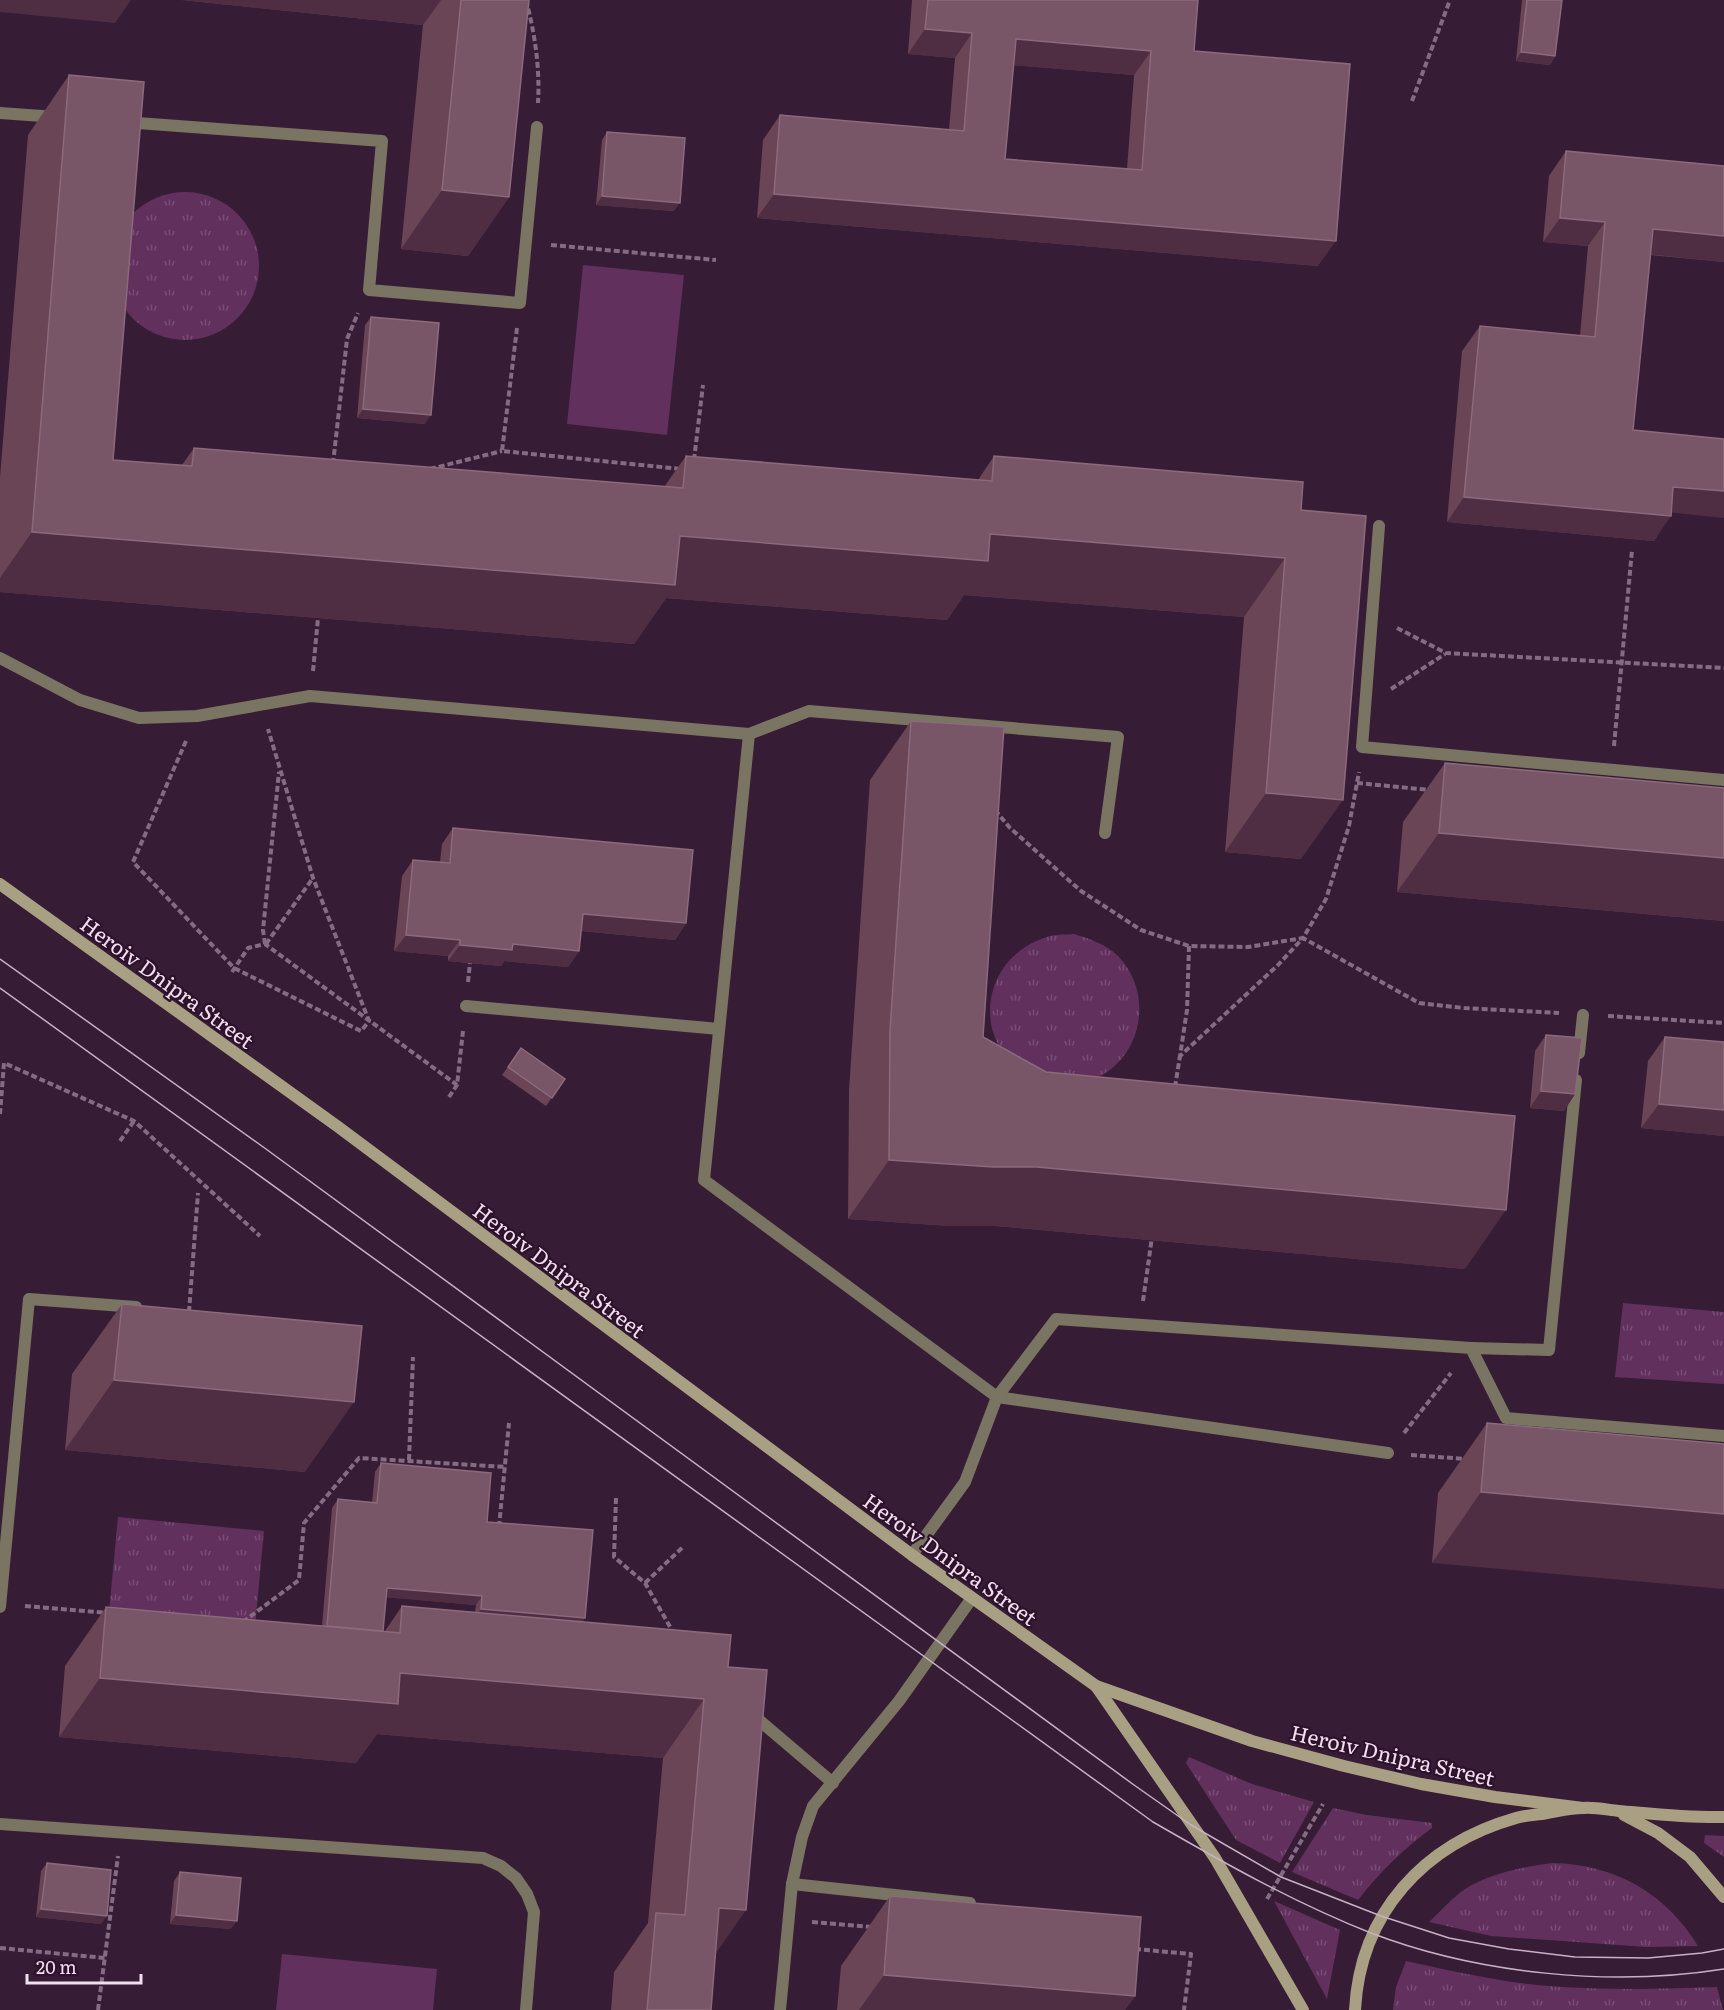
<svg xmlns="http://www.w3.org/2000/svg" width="1724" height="2010" font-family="Literata,serif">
<defs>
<pattern id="grass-tufts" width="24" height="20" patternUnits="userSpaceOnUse" patternTransform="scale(1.5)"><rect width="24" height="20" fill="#61305d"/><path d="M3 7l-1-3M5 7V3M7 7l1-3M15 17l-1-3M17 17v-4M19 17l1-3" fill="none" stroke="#784e75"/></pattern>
</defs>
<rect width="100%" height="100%" fill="#371c35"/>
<g fill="url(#grass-tufts)">
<circle cx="185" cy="266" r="74"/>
<path d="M1074,934C1090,939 1106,944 1118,956C1152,991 1144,1049 1104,1074C1094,1079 1081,1086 1069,1085C1061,1084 1041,1072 1033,1067C1024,1063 1010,1059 1004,1053C999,1049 994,1035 992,1029C983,987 1007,949 1047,937C1055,934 1065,935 1074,934Z"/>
<path d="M1623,1303L1724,1312V1384L1615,1377Z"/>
<path d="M118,1517L264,1531L254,1637L108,1623Z"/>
<path d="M1189,1757L1252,1784L1314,1802L1280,1863L1236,1840L1186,1763Z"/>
<path d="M1333,1808L1367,1815L1432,1823V1828C1403,1849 1380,1872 1358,1900L1292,1872Z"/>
<path d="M1705,1835L1724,1836V1857L1704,1843Z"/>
<path d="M1552,1863C1614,1864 1666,1893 1698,1946L1646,1947L1491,1936L1429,1922C1441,1911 1452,1898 1465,1889C1490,1873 1523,1867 1552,1863Z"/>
<path d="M1274,1901L1340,1930L1327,1999Z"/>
<path d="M1406,1961C1457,1972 1508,1984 1561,1987C1612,1990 1665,1989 1717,1987L1723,2010H1393L1396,1987Z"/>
</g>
<g fill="#61305d">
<path d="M583,265L684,275L667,435L567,424Z"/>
<path d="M282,1954L437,1969L433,2010H276Z"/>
</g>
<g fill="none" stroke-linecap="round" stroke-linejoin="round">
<g stroke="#846d82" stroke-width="4" stroke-dasharray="6 3" stroke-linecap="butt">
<path d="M526,0C535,34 540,68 538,103"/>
<path d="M1412,101L1450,0"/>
<path d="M551,245L716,260"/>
<path d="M517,328L502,451L681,469"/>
<path d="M694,460L703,385"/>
<path d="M333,464L347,339L358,313"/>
<path d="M430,469L502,451"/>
<path d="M1397,628L1446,653L1724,668"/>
<path d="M313,671L318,618"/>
<path d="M1391,689L1445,654"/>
<path d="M186,741L133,862L234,968L361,1031L369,1021L313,878L268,729"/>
<path d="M1614,746L1632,550"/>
<path d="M1357,783L1430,790"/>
<path d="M995,810L1010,828L1081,891L1141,930L1189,946L1248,947L1303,938L1326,899L1349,826L1359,772"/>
<path d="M265,944L263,930L279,772"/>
<path d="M266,944L313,878"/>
<path d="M1189,946L1187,1010L1180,1056L1278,965L1303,938L1419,1003L1464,1008L1559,1013"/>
<path d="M232,972L248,948L265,944L457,1085"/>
<path d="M468,982L470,963"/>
<path d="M1608,1016L1724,1023"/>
<path d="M1175,1087L1180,1056"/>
<path d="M449,1097L457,1085L463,1031"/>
<path d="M0,1114L4,1063L134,1121L260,1236"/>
<path d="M120,1141L134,1121"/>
<path d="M1143,1301L1152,1237"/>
<path d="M189,1312L198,1193"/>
<path d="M1404,1433L1451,1373"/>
<path d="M1411,1455L1466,1459"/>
<path d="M409,1460L413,1357"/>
<path d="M616,1498L614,1557L645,1583L673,1632"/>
<path d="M499,1527L509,1423"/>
<path d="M645,1583L684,1546"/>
<path d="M25,1606L108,1613"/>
<path d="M243,1622L299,1580L304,1523L359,1458L506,1467"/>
<path d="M1267,1899L1323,1804"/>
<path d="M812,1922L873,1927"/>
<path d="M0,1948L105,1958"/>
<path d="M1135,1949L1191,1954L1184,2010"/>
<path d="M98,2010L118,1856"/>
</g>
<g stroke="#7a7462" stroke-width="12">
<path d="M0,113L56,117"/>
<path d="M124,122L382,141L369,290L520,303L537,127"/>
<path d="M1379,526L1362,747L1724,780"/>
<path d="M0,658L80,700L139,718L197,716L310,696L749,734L704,1180L997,1397L1388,1453"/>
<path d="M749,734L809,711L1118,737L1105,833"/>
<path d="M466,1006L719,1029"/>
<path d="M1579,1053L1583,1015"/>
<path d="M1471,1348L1549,1350L1576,1080"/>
<path d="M912,1555L965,1482L997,1397L1056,1319L1471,1348L1506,1418L1724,1436"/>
<path d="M0,1607L29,1299L136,1307"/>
<path d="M752,1714L833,1783"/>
<path d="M0,1824L483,1858L501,1866L516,1878L527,1894L534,1912L526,2010"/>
<path d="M792,1884L970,1903"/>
<path d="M780,2010L792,1884L802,1837L813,1806L899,1701L972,1598"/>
</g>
<g stroke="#a99f83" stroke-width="12">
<path d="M0,884L337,1126L912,1555L1096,1686L1252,1741L1344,1766L1421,1784L1495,1797L1583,1808"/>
<path d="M1096,1686L1215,1858L1303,2010"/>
<path d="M1624,1815L1658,1833L1690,1857L1724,1897"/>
<path d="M1355,2010C1360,1913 1424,1844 1516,1818C1526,1815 1537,1815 1547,1813C1559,1811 1571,1808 1583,1808C1595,1807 1608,1810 1619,1811C1654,1814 1689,1818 1724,1817"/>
</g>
<g stroke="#c7b2c4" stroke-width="1.5">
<path d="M0,959L266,1149L1134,1785L1191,1825L1281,1877L1381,1916L1449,1938L1509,1949L1575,1957L1648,1958L1702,1953L1724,1949"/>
<path d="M0,988L1153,1822C1224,1863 1295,1903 1371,1933C1478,1974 1611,1987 1724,1969"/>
</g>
</g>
<g fill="#694556" fill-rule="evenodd">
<path d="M182,0H529L509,197L468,256L401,249L423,25Z"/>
<path d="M912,0H1198L1194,51L1318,266L757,218L763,140L780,115L949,130L955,58L908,54ZM1013,65L1134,75L1127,169L1005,159Z"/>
<path d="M1522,0H1562L1555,56L1550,65L1516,61Z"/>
<path d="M69,75L113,460L182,465L194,448L664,487L686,456L978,480L994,456L1301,510V859L1225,852L1244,617L964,595L947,620L666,598L634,644L0,592V477L28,135Z"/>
<path d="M607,132L674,211L596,205L602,140Z"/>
<path d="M1566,151L1724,166V262L1650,255L1633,430L1671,513L1654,541L1447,522L1462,351L1480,326L1580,336L1588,246L1543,242L1549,176Z"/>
<path d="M371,317L425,424L357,418L365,325Z"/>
<path d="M911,721L983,1037L1046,1072L1465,1269L996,1226H951L848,1219L849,1090L870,780Z"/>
<path d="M1445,763L1724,788V921L1397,892L1403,822Z"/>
<path d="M453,828L686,923L675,940L581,931L579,951L568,967L504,961L501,966L448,961V956L394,951L402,876L413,860L440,862L442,844Z"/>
<path d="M1546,1035L1575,1094L1564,1111L1530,1108L1535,1051Z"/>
<path d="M1665,1037L1724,1042V1136L1641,1128L1648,1061Z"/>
<path d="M521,1048L565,1079L546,1106L502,1075Z"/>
<path d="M122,1304L305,1472L65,1450L72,1374Z"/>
<path d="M1487,1423L1724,1444L1432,1563L1438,1493Z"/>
<path d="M381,1463L487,1522L585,1618L582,1622L728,1667L715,1954L711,2010H611L614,1972L648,1923L663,1758L377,1734L356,1763L59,1737L65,1666L106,1607L322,1626L332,1508L338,1499L372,1502L375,1472ZM386,1597L476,1605L475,1612L402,1606L385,1631H383Z"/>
<path d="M47,1863L101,1924L36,1917L41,1871Z"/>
<path d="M180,1872L231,1929L170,1924L174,1881Z"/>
<path d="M890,1896L1135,1996L1125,2010H837L841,1966Z"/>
</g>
<g fill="#4f2d42">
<path d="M0,0H131L115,23L0,12Z"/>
<path d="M182,0H441L423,25Z"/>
<path d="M925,29L972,33L955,58L908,54Z"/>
<path d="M1016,39L1151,51L1134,75L998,64Z"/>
<path d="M1521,52L1555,56L1550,65L1516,61Z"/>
<path d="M442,190L509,197L468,256L401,249Z"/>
<path d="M774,194L1336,241L1318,266L757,218Z"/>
<path d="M602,196L680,203L674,211L596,205Z"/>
<path d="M1560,218L1605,222L1588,246L1543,242Z"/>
<path d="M1653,229L1724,236V262L1636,253Z"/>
<path d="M363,409L431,415L425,424L357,418Z"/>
<path d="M1673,487L1724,491V518L1656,511Z"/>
<path d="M1464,497L1671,516L1654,541L1447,522Z"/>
<path d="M32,532L680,536L990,534L1285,558L1244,617L964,595L947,620L666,598L634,644L0,592V578Z"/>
<path d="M1266,793L1343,800L1301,859L1225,852Z"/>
<path d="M1439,833L1724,858V921L1397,892Z"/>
<path d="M583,914L686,923L675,940L572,930Z"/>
<path d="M406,935L460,940L448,956L394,951Z"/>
<path d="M513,944L579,951L568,967L504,961L501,966L448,961L460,945Z"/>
<path d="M1541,1091L1575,1094L1564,1111L1530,1108Z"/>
<path d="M1659,1104L1724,1110V1136L1641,1128Z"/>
<path d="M889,1160L1037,1167L1506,1210L1465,1269L996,1226H951L848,1219Z"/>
<path d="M114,1380L354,1402L305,1472L65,1450Z"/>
<path d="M1481,1492L1724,1514V1589L1432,1563Z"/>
<path d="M387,1588L482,1596L476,1605L381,1597Z"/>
<path d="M481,1609L585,1618L579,1626L475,1618Z"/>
<path d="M400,1673L704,1699L663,1758L377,1734L356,1763L59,1737L100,1678Z"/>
<path d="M719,1908L746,1910L705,1969Z"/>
<path d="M41,1909L107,1916L101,1924L36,1917Z"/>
<path d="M176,1915L237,1921L231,1929L170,1924Z"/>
<path d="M884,1975L1135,1996L1125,2010H859Z"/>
</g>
<g fill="#785567" stroke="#8b6a7c" stroke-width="1.5" fill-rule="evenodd">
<path d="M461,0H529L509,197L442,190Z"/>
<path d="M928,0H1198L1194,51L1350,64L1336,241L774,194L780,115L964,131L972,33L925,29ZM1016,39L1151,51L1142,170L1005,159Z"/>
<path d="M1527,0H1562L1555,56L1521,52Z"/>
<path d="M69,75L144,82L113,460L192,466L194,448L683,488L686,456L992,481L994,456L1303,482L1301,510L1366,516L1343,800L1266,793L1285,558L990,534L988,561L680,536L675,585L32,532Z"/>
<path d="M607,132L685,138L680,203L602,196Z"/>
<path d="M1566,151L1724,166V236L1653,229L1633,430L1724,439V491L1673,487L1671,516L1464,497L1480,326L1595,337L1605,222L1560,218Z"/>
<path d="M371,317L439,323L431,415L363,409Z"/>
<path d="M911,721L1004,727L983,1037L1046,1072L1515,1116L1506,1210L1037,1167H993L889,1160L890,1030Z"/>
<path d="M1445,763L1724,788V858L1439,833Z"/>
<path d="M453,828L693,850L686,923L583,914L579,951L513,944L512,950L460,945V940L406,935L413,860L450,863Z"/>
<path d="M1546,1035L1582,1038L1575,1094L1541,1091Z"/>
<path d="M1665,1037L1724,1042V1110L1659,1104Z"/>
<path d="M521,1048L565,1079L552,1098L508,1067Z"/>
<path d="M122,1304L362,1326L354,1402L114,1380Z"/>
<path d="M1487,1423L1724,1444V1514L1481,1492Z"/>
<path d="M381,1463L491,1473L487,1522L593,1530L585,1618L481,1609L482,1596L387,1588L383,1631L327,1626L338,1499L377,1503Z"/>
<path d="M402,1606L731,1635L728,1667L767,1670L746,1910L719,1908L711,2010H647L656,1913L685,1915L704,1699L400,1673L398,1704L100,1678L106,1607L400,1633Z"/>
<path d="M47,1863L111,1870L107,1916L41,1909Z"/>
<path d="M180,1872L241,1878L237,1921L176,1915Z"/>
<path d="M890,1896L1141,1917L1135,1996L884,1975Z"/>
</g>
<g text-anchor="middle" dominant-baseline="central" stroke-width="4.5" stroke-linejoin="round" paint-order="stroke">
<g font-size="21" fill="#f1deee" stroke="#2d122b">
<text transform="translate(168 981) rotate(36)">Heroiv Dnipra Street</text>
<text transform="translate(560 1269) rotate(37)">Heroiv Dnipra Street</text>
<text transform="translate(951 1558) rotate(36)">Heroiv Dnipra Street</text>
<text transform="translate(1393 1754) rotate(13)">Heroiv Dnipra Street</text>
</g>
</g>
<path d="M27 1974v9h114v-9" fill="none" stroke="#f1deee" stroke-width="3"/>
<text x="36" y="1974" font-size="18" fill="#f1deee" stroke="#2d122b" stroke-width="4.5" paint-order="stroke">20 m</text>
</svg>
